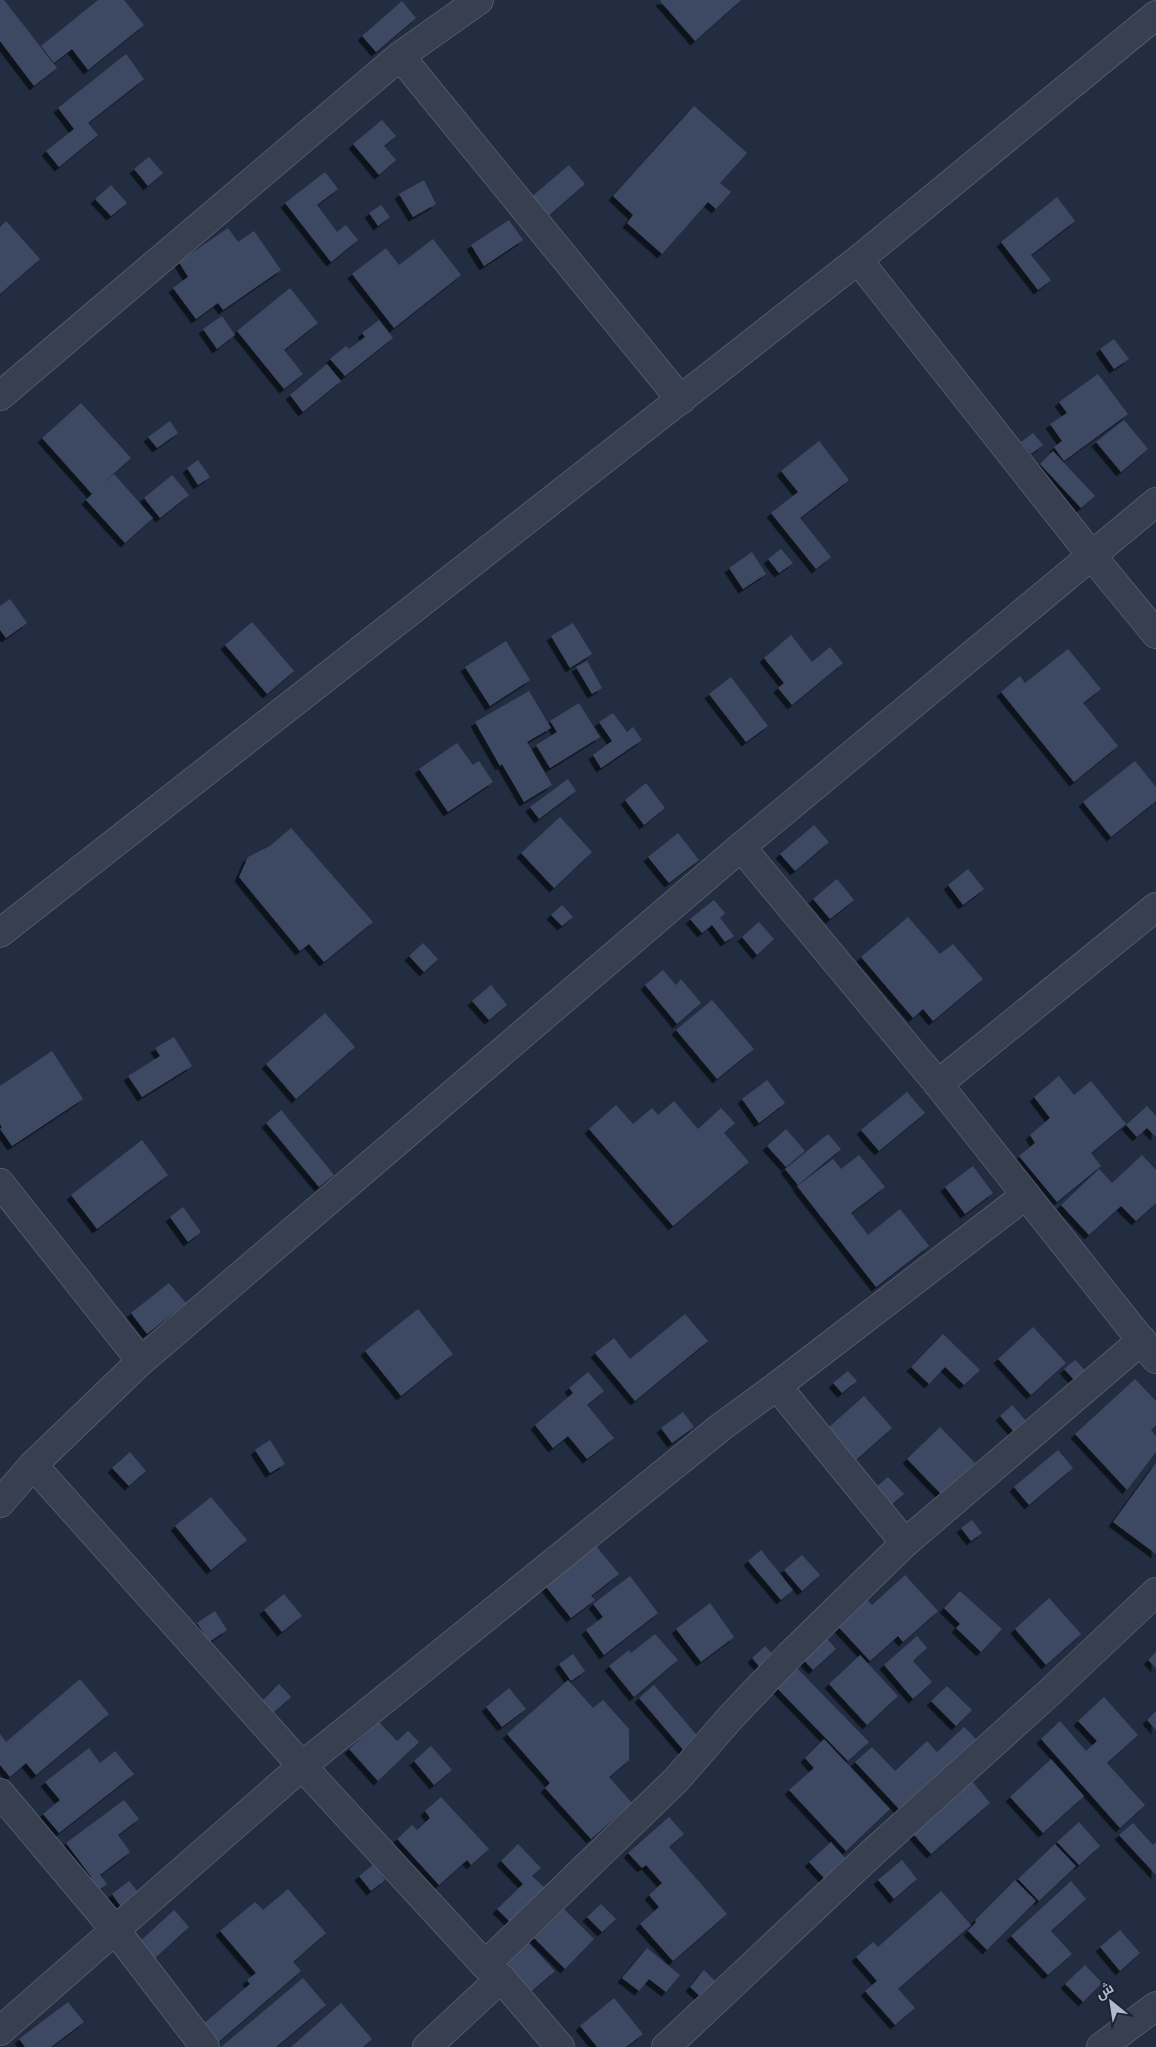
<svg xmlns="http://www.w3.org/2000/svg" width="1156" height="2047" font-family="Ubuntu,Cairo,sans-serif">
<defs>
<filter id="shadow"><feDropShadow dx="-4.5" dy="4.5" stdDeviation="0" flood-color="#0009"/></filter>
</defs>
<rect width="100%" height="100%" fill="#222d41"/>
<g fill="#3e4962" filter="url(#shadow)">
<path d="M0,0H4L57,68L34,86L0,41Z"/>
<path d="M98,0H124L144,25L88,70L72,49L54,63L41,46Z"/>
<path d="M661,0H741L695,41L660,1Z"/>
<path d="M402,1L416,18L376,52L362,36Z"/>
<path d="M126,54L144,79L88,123L98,135L59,167L46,151L74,129L58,108Z"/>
<path d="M694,106L747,153L720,183L731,192L716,209L708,202L662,254L627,223L633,215L613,196Z"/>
<path d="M382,120L396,136L384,146L396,160L379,175L353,144Z"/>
<path d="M149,157L163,173L148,186L134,169Z"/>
<path d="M569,165L585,184L546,218L529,199Z"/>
<path d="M325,172L338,189L317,205L337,232L346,225L358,240L331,262L285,203Z"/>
<path d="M424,180L436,204L413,217L399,194Z"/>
<path d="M111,185L127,203L111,216L95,199Z"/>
<path d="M1057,197L1075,221L1031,255L1051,280L1038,290L1001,242Z"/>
<path d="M381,205L390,217L378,226L369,213Z"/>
<path d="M509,220L523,240L484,266L471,245Z"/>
<path d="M6,221L40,259L0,294V227Z"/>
<path d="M228,228L238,242L254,231L281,270L223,310L218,303L196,319L173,288L188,277L179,262Z"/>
<path d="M433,239L461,275L394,328L352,274L386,248L399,265Z"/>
<path d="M290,288L318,323L284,350L303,374L284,389L237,331Z"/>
<path d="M222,316L235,335L217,349L203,329Z"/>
<path d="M379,320L393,338L345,376L330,359L346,346L349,349L365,337L362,333Z"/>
<path d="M1114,339L1129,359L1114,369L1100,349Z"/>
<path d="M327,364L341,381L303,412L290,395Z"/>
<path d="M1098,374L1128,414L1064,461L1054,447L1062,441L1050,424L1067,413L1059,402Z"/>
<path d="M81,403L131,458L99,487L114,474L153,518L125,543L86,500L92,494L42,438Z"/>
<path d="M1124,420L1148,449L1121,472L1096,442Z"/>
<path d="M170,421L178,433L157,448L148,437Z"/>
<path d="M1033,433L1043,445L1031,454L1021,442Z"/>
<path d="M819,441L849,480L800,518L831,557L816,569L771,513L798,492L781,471Z"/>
<path d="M1053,451L1095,496L1081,508L1040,464Z"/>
<path d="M198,460L210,477L198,485L187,468Z"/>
<path d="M172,475L189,495L160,518L144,498Z"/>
<path d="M781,549L793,563L779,573L768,559Z"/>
<path d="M752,552L766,574L743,589L729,568Z"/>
<path d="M10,599L27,623L6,638L0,630V606Z"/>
<path d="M252,622L294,671L267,694L225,645Z"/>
<path d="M573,623L592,654L570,668L551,636Z"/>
<path d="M791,635L812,662L830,647L843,663L792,705L778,688L784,683L764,658Z"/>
<path d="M506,641L530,680L490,706L465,667Z"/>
<path d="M1068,649L1101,689L1083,703L1118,746L1074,782L1001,692L1020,676L1025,683Z"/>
<path d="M587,661L602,688L592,694L576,667Z"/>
<path d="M731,677L768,726L746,742L709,694Z"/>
<path d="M529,691L551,728L527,742L552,785L524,802L502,764L500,766L475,722Z"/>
<path d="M579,703L600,737L550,768L536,745L557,732L550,721Z"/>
<path d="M613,713L627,732L633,727L642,740L601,768L593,755L612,741L599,722Z"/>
<path d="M457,743L473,765L479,761L493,782L448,812L419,769Z"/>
<path d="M1135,761L1156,787V801L1111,837L1083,802Z"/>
<path d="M568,779L576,791L539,819L530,807Z"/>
<path d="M646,783L665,808L644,825L625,800Z"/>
<path d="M560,817L592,852L554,888L521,853Z"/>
<path d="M814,825L829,842L795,871L780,854Z"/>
<path d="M291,828L373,922L324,962L309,944L300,951L239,877L248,857L270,846Z"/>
<path d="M678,833L699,860L669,883L648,857Z"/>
<path d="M968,869L984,889L963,905L948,885Z"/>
<path d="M837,879L854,900L830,919L813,899Z"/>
<path d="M714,900L725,913L720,918L734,936L725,942L712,925L702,933L690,919Z"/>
<path d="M562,905L573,917L562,926L551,915Z"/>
<path d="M908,917L940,954L953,944L983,979L933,1021L923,1009L913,1018L861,957Z"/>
<path d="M759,922L774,939L757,955L742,937Z"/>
<path d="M423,943L438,959L424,972L409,956Z"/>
<path d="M663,970L676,985L681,979L701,1003L677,1024L645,985Z"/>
<path d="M491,985L507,1005L489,1020L472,1001Z"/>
<path d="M712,1000L754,1049L717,1079L676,1030Z"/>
<path d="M325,1013L355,1047L296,1099L266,1064Z"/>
<path d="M174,1037L192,1066L142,1097L128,1076L160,1056L155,1048Z"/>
<path d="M52,1051L83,1099L12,1146L0,1129L2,1127L0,1124V1086Z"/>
<path d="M1059,1076L1074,1095L1091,1081L1126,1124L1091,1153L1101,1166L1057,1202L1019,1156L1035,1143L1030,1135L1050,1118L1034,1097Z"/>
<path d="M767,1080L785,1103L759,1123L742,1099Z"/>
<path d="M907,1092L925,1113L879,1151L861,1130Z"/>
<path d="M674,1101L698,1129L721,1108L735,1123L724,1133L749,1162L673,1226L589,1129L616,1105L633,1124L652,1108L658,1115Z"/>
<path d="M1147,1106L1156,1116V1135L1155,1136L1147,1128L1137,1137L1126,1125Z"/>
<path d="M281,1110L334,1175L319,1187L266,1123Z"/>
<path d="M786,1129L805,1151L786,1167L767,1146Z"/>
<path d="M828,1134L841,1149L798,1185L785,1169Z"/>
<path d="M142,1140L168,1175L97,1229L71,1195Z"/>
<path d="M859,1155L885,1187L851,1213L868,1235L900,1209L929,1246L876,1287L797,1186L833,1159L841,1169Z"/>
<path d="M1142,1155L1156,1170V1203L1136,1221L1121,1206L1089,1235L1061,1205L1099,1169L1112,1183Z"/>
<path d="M973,1166L993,1193L965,1214L945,1187Z"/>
<path d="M183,1207L201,1232L188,1242L170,1217Z"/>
<path d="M169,1283L186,1303L147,1334L131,1313Z"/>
<path d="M418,1309L453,1354L401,1396L365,1351Z"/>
<path d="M685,1314L708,1341L635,1401L595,1353L614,1338L630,1359Z"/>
<path d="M1033,1327L1066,1363L1031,1395L998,1359Z"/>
<path d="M943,1334L980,1370L964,1385L945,1367L929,1384L911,1367Z"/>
<path d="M1075,1360L1087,1372L1076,1382L1064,1369Z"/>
<path d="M848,1371L857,1381L842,1393L833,1383Z"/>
<path d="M588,1372L604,1391L587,1405L614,1438L587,1459L568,1436L553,1448L535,1425L573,1393L569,1388Z"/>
<path d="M1135,1379L1156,1401V1425L1151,1430L1156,1436V1452L1127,1490L1075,1434Z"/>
<path d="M864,1396L892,1428L848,1467L820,1435Z"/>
<path d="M1012,1405L1027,1422L1015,1433L1000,1416Z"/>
<path d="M683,1412L694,1427L672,1443L661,1428Z"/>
<path d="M940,1427L975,1463L942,1495L907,1459Z"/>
<path d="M270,1440L285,1464L270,1473L255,1450Z"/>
<path d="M1058,1450L1073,1468L1029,1505L1014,1487Z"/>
<path d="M130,1452L146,1471L129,1486L112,1468Z"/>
<path d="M1156,1463V1554L1113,1522Z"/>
<path d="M888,1477L904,1494L884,1511L869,1493Z"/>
<path d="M211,1497L247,1540L211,1570L175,1526Z"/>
<path d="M972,1520L982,1533L971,1541L961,1528Z"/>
<path d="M596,1546L619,1574L591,1596L595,1600L571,1618L546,1587Z"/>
<path d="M761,1550L793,1590L781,1600L748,1561Z"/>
<path d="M802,1555L820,1575L802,1591L784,1570Z"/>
<path d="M905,1575L938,1611L903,1642L898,1636L870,1661L832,1620L861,1593L872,1605Z"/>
<path d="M630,1576L658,1613L604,1655L586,1630L603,1617L593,1604Z"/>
<path d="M960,1591L1002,1629L981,1652L956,1628L960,1624L944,1608Z"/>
<path d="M284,1594L302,1616L282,1632L264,1610Z"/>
<path d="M1049,1598L1081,1634L1046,1665L1015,1629Z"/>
<path d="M710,1603L734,1637L701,1662L676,1629Z"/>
<path d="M215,1611L227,1630L209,1642L197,1623Z"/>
<path d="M822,1633L836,1649L813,1670L799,1655Z"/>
<path d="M655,1634L678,1660L634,1697L609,1666L629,1650L631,1653Z"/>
<path d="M917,1636L927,1648L913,1661L932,1682L913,1699L884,1665Z"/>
<path d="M765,1646L777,1659L764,1672L752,1658Z"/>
<path d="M1156,1652V1668L1148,1660Z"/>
<path d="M573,1654L585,1671L571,1681L559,1664Z"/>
<path d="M860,1655L898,1696L867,1725L829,1684Z"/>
<path d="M790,1661L869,1742L848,1761L770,1681Z"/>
<path d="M80,1679L109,1714L36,1775L26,1763L10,1777L0,1765V1734L6,1742Z"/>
<path d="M568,1680L593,1708L603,1700L629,1729V1760L609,1777L632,1803L591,1839L545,1788L550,1783L507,1734Z"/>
<path d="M279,1684L291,1697L271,1715L260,1703Z"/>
<path d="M654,1685L700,1739L685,1752L639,1698Z"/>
<path d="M947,1686L972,1710L956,1726L931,1701Z"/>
<path d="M509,1688L526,1709L502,1727L486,1707Z"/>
<path d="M1104,1697L1138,1735L1107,1763L1145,1805L1120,1828L1041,1739L1060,1721L1086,1751L1097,1741L1078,1721Z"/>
<path d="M1156,1711V1730L1147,1720Z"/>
<path d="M379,1722L397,1741L408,1731L419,1742L378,1781L349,1749Z"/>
<path d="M964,1727L976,1739L899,1809L855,1762L872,1747L895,1771L927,1741L937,1752Z"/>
<path d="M824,1739L890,1809L846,1851L789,1790L814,1768L805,1758Z"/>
<path d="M431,1746L452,1770L434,1785L414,1761Z"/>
<path d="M89,1748L100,1763L115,1751L134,1774L59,1833L43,1814L60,1800L45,1782Z"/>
<path d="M1051,1759L1084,1796L1043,1833L1010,1797Z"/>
<path d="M967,1775L990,1803L931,1854L907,1827Z"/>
<path d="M441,1797L489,1849L471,1865L467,1860L439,1885L397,1839L412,1825L417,1830L430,1818L425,1811Z"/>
<path d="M124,1800L139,1819L118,1835L130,1852L100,1875L107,1884L92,1895L83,1885L92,1878L66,1843Z"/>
<path d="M669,1817L684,1834L669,1847L727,1914L673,1961L640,1924L659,1907L649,1895L662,1883L646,1865L642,1868L628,1853Z"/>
<path d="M1079,1822L1100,1846L1079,1865L1057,1842Z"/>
<path d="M1133,1823L1153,1845L1156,1842V1875L1119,1835Z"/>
<path d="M831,1842L846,1859L824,1878L809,1862Z"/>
<path d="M518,1844L541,1868L532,1876L546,1889L511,1923L497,1909L523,1884L501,1861Z"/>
<path d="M1055,1844L1076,1866L1039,1901L1018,1879Z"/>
<path d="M902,1860L917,1879L894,1899L878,1880Z"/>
<path d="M374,1864L385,1880L371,1891L359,1876Z"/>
<path d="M1015,1880L1036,1901L987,1950L968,1931L976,1922L975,1920Z"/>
<path d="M129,1881L142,1897L124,1911L112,1894Z"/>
<path d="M1071,1881L1086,1899L1051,1931L1072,1954L1048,1975L1011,1936Z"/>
<path d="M288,1889L326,1933L293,1962L301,1971L216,2044L201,2026L250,1984L247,1980L256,1973L220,1931L255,1902L263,1910Z"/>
<path d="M941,1891L971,1925L898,1989L915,2008L895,2025L865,1991L877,1981L856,1957L873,1942L878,1947Z"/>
<path d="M601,1904L616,1919L602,1932L587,1917Z"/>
<path d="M564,1909L594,1939L565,1969L534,1938Z"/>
<path d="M174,1910L189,1927L151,1962L136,1945Z"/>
<path d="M1120,1930L1140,1953L1120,1971L1100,1947Z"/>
<path d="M528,1942L555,1971L525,1997L499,1969Z"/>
<path d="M647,1948L680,1975L666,1992L649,1979L639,1991L622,1978Z"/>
<path d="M1085,1965L1102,1983L1083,2002L1065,1984Z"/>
<path d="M704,1970L719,1985L705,2001L690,1987Z"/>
<path d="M303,1978L326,2005L276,2047H221Z"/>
<path d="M614,1998L643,2034L626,2047H597L580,2026Z"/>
<path d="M68,2002L84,2022L51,2047H25L19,2039Z"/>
<path d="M341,2003L372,2039L363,2047H291Z"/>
</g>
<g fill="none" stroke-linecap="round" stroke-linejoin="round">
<g stroke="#525a6b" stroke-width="30">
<g id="minor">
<path d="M400,56L681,400"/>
<path d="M858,260L1092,556L1156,634"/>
<path d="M0,396L400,56L479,0"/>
<path d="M741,847L938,1084L1156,1359"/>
<path d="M0,933L858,260L1156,15"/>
<path d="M938,1084L1156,907"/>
<path d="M0,1183L141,1361"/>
<path d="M777,1386L905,1543"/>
<path d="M33,1465L302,1766L485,1965L501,1978L560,2047"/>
<path d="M0,1503L33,1465L141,1361L741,847L1156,502"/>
<path d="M0,1793L116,1931L205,2047"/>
<path d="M485,1965L676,1780L731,1717L789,1656L905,1543L1142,1340"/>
<path d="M0,2031L302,1766L721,1427L777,1386L1026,1195"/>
<path d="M427,2047L501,1978"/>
<path d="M666,2047L871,1854L1050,1692L1156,1592"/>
<path d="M1101,2047L1156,2006"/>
</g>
</g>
<use href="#minor" stroke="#373f51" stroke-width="28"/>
</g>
<g transform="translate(1111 2002) rotate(330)" stroke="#1c2436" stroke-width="4" paint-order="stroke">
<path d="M0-4L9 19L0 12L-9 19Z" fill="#b3bacb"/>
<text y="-8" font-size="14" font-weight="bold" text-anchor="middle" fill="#b3bacb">ش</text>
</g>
</svg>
